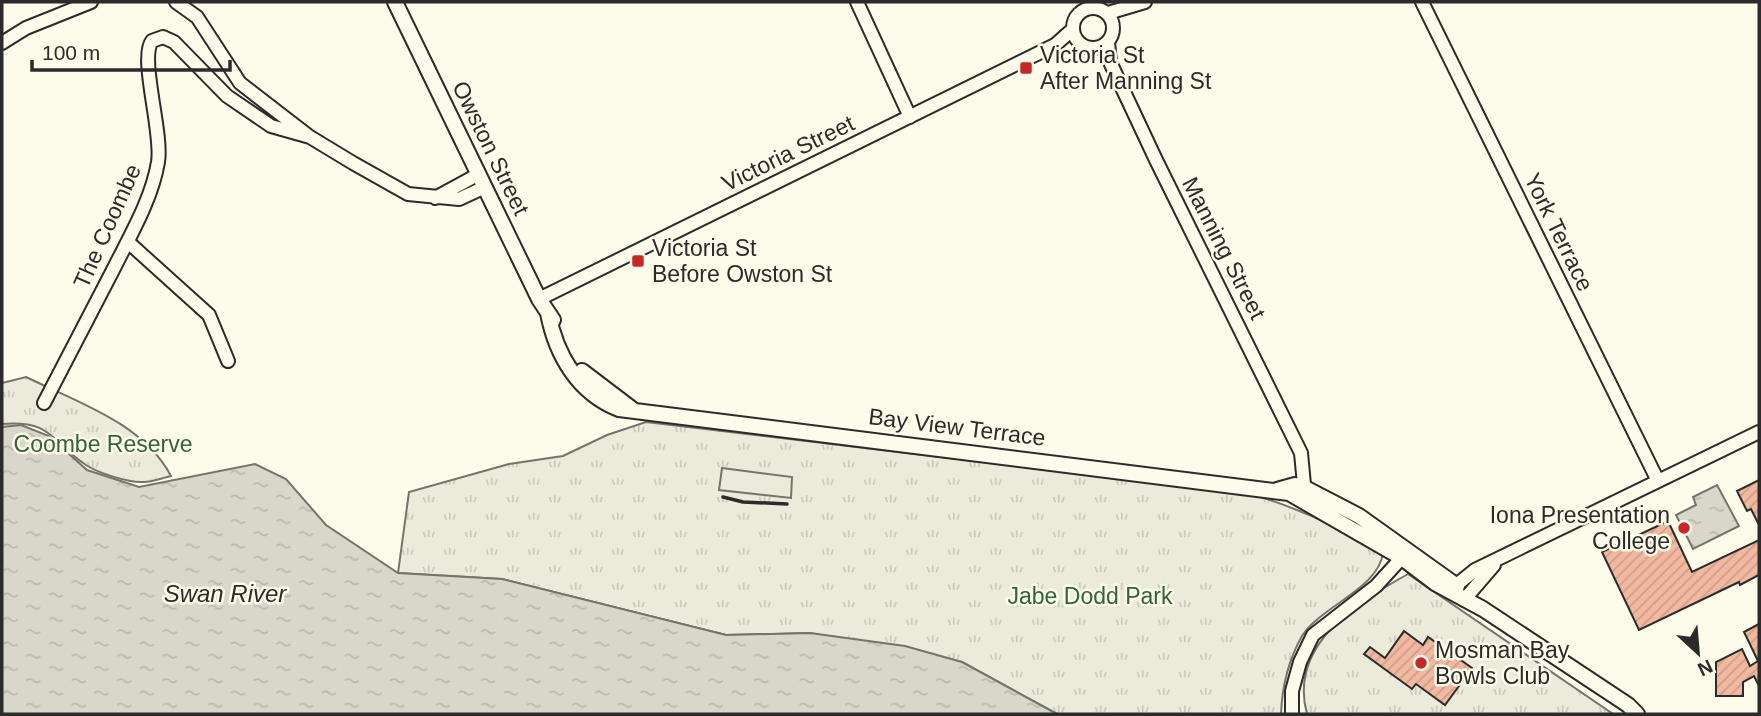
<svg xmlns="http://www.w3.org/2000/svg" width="1761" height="716" font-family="Helvetica,sans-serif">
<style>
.park{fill:url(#park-tufts);stroke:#74746e;stroke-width:2}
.parking{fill:#eceadb;stroke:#74746e;stroke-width:2}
.water{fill:url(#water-ripples);stroke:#74746e;stroke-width:2}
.building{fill:url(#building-hatch);stroke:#2b2b2b;stroke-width:2}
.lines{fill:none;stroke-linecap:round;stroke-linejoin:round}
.minor-casing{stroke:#2b2b2b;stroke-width:16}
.tertiary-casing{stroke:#2b2b2b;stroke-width:18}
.minor{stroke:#fdfbea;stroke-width:12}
.tertiary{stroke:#fdfbea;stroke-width:14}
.wall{stroke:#2b2b2b;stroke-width:3.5}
.poi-dot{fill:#c62828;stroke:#fdfbea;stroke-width:2.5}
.labels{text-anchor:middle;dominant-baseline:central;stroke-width:5;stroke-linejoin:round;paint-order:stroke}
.poi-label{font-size:23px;fill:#2b2b2b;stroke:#fdfbea;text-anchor:start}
.street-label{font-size:23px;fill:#2b2b2b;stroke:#fdfbea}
.park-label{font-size:23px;fill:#34623c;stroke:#fdfbea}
.water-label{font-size:24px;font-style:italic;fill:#2b2b2b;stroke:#fdfbea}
</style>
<defs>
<pattern id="park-tufts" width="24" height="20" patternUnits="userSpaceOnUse" patternTransform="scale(1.75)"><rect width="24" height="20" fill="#ecebdb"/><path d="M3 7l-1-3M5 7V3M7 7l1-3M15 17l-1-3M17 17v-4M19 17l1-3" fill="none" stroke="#cbcabc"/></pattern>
<pattern id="water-ripples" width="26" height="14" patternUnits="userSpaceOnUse" patternTransform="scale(1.75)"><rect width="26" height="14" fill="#d8d7c9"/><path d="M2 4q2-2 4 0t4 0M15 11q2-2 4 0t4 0" fill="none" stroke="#bab9ad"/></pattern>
<pattern id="building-hatch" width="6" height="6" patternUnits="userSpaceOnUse" patternTransform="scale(1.75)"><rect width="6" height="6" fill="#f2b8a0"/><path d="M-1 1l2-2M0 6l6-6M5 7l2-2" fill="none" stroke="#d09e8a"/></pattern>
</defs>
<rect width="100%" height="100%" fill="#fdfbea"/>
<path class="park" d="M26,377C77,402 143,423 171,476C162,478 152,482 144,482C129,483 98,473 86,465C50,441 53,420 2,424V383Z
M646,422L1251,494C1298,508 1340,527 1383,552C1380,588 1321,606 1302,636C1289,659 1282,688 1281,714H1057L962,662L810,633L726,635L502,579L398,573L409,492L509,464L563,456L607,435Z
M1408,574L1613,714H1307C1288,645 1356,603 1408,574Z"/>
<path class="parking" d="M722,468L792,477L791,498L719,490Z"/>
<path class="water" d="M21,425L49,436L87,470L139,487L255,464L286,479L326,525L398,573L502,579L726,635L810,633L905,646L962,662L1057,714H2V427Z
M1717,485L1739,526L1693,549L1676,515L1696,505L1693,497Z"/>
<path class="building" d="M1759,480V525L1751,509L1747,511L1737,491Z
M1668,521L1692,572L1759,540V575L1740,585L1739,582L1639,630L1602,552Z
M1759,624V686L1754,676L1743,682V696H1716V662L1742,649L1750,666L1758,661L1744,632Z
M1404,631L1423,645L1428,637L1472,668L1445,705L1416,684L1412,689L1364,654L1370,647L1385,658Z"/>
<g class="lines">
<defs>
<path id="minor" d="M176,2L197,17L240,83L310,137L353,163L408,194L459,199L485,187
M857,2L910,117
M1422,2L1658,481
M1073 28a20 20 0 1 1 40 0a20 20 0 1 1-40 0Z
M1108,13L1145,2
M1108,42L1110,62L1156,160L1301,453L1305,495
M2,43L26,28L91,2
M435,198L479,174
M128,242L209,315L228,361
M539,299L1055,45L1073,29
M44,403C67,359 90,314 113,270C130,236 152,199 158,162C163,133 139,58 152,41L163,37L174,42L227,96L271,126L310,137
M1449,591L1475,570L1759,432
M1464,600L1494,565
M1292,714V691L1300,662L1313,635L1376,586L1407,552"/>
<path id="tertiary" d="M395,2L539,299L553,320
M548,313C556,355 578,393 619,409L1289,493L1402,558L1435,583L1483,609L1628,705L1637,714
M582,371L632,409
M1277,490L1295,485L1305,488L1359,516L1457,586"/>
</defs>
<use href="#minor" class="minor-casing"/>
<use href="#tertiary" class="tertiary-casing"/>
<use href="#minor" class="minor"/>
<use href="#tertiary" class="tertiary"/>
<path class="wall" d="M723,497L743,502L787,504"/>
</g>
<g class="poi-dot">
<rect x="1019" y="61" width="14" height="14" rx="3.5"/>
<rect x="631" y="254" width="14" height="14" rx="3.5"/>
<circle cx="1684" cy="528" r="7"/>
<circle cx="1421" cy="663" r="7"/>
</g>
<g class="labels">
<g class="poi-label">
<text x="1040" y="55">Victoria St<tspan x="1040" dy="26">After Manning St</tspan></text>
<text x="652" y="248">Victoria St<tspan x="652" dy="26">Before Owston St</tspan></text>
<text x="1670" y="515" text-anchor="end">Iona Presentation<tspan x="1670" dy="26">College</tspan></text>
<text x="1435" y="650">Mosman Bay<tspan x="1435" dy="26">Bowls Club</tspan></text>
</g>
<g class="street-label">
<text transform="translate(491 148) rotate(64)">Owston Street</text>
<text transform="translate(788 153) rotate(-26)">Victoria Street</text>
<text transform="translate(107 226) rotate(-66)">The Coombe</text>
<text transform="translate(1559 232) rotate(64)">York Terrace</text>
<text transform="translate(1224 248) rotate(63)">Manning Street</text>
<text transform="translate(957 427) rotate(7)">Bay View Terrace</text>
</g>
<g class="park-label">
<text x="103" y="444">Coombe Reserve</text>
<text x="1090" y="596">Jabe Dodd Park</text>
</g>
<g class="water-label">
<text x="225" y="593">Swan River</text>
</g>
</g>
<rect width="1761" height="716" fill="none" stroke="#2b2b2b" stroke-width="7"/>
<g transform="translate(1698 653) rotate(154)" stroke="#fdfbea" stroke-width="5" paint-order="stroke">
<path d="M0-5L12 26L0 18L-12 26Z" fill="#2b2b2b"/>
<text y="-10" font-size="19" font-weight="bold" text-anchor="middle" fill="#2b2b2b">N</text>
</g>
<path d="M32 60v10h198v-10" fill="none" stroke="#2b2b2b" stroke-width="3.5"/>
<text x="42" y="60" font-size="21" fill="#2b2b2b" stroke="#fdfbea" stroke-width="5" paint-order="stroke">100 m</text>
</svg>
